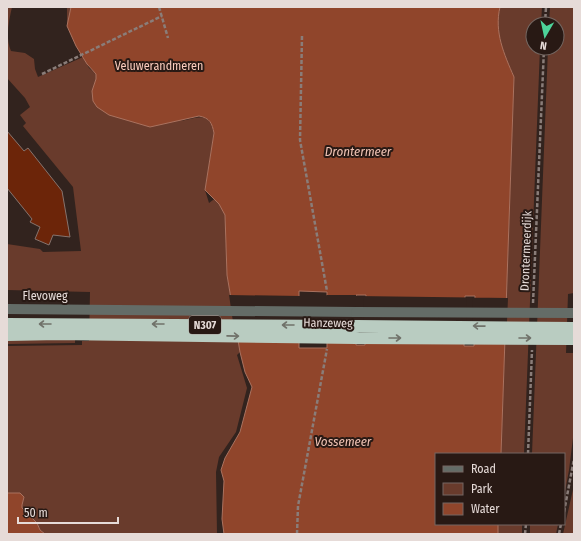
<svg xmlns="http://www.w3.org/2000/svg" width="581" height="541" font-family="'Fira Sans Condensed',sans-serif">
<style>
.green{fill:#693b2c}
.water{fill:#90452b;stroke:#aa725f;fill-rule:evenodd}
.pier{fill:#32231e}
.building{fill:#6c2509;stroke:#86736d}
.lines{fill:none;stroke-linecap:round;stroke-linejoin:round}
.path{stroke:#8a7d79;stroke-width:2.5;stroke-dasharray:4 2;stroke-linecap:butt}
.minor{stroke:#646c67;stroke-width:10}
.highway{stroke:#b9ccc1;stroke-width:12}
.minor-bridge{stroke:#646c67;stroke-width:10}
.highway-bridge{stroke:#b9ccc1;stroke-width:12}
.oneway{stroke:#70726a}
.labels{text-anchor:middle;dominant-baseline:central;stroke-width:4;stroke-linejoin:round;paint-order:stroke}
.shield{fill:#281914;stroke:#ada19d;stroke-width:1}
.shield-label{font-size:11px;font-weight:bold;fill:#e6dbd8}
.park-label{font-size:12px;fill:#fbcdbe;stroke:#281914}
.street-label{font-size:12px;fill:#e6dbd8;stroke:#281914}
.water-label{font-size:13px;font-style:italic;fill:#f0c3b4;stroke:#281914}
</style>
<rect width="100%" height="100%" fill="#32231e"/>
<path class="green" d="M7,7H12C9,20 5,38 11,51L25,53L34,59L35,69L38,77L83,57L89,68L96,74V79L99,70L67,26V7H542L541,24H533V48H540L524,454H501L514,77L196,116L180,121C196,118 211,110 214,133L205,190L209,203L217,197L227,194L225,217L227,275L240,352L237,355L247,388L236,432L219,457L216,472L217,534H45L40,530L37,523L22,508V505L24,497L20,493H7V346L82,345V341H89L90,292L7,290V244L40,249L43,252L81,251L73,187L23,126L26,123L20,115L30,107L25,98L7,78Z
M550,7H574V293L568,294L566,353H574V430L569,470L564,497V454H532L548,48H557V24H549Z
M7,340H75V343L7,344Z
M574,485V534H563Z
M498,524H522V534H498Z
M530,524H558L556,534H530Z"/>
<path class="water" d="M71,7H500C494,32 504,54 514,77L501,454H436V524H498V534H224L222,519L224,481L221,470L225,458L240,432L252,387L245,372L240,352L227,275L225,215L219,204L205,190L214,133C212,123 210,118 199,116L150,127L109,115L97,107L93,101L92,91L96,79V74L87,64L76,46L67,26ZM299,291L327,292V348H299ZM356,295H366L365,345H356ZM465,296H475L474,346H464Z
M7,493H20L24,497L22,505V508L37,523L40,530L45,534H7Z"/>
<path class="pier" d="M229,295L301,296V342H236Z
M327,295H356V296L508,298L506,344H472L473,298L467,297L466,344L363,343L364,297H358V343H325V296Z"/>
<path class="building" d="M7,131L24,151L28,148L62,191L70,237L53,235L49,245L35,239L40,227L30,222L32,219L7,188Z"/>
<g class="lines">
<path class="path" d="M159,7L168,38
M545,24L546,7
M302,36L300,140L327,291
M42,74L162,16
M533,303L544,48
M528,454L532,350
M564,512L574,459
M297,534L298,506L327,349
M525,534L526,524
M559,534L561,524"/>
<path class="minor" d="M7,309L356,312"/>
<path class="highway" d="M7,324L356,326
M7,335L59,334L356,338"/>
<path class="minor-bridge" d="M356,312L574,313"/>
<path class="highway-bridge" d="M356,326L574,328
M356,338L574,339"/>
</g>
<defs><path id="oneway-shaft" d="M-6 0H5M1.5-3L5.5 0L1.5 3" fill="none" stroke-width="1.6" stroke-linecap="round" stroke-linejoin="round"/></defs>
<g class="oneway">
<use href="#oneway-shaft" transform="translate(45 324) rotate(-180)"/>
<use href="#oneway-shaft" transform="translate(158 324) rotate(-180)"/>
<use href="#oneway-shaft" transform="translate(288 325) rotate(-180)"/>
<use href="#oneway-shaft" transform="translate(479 326) rotate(-179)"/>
<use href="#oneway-shaft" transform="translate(233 336) rotate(1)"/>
<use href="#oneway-shaft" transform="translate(395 338)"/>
<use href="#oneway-shaft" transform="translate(525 338)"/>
</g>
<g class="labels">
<rect class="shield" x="189" y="316" width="32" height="18" rx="3"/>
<g class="shield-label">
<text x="205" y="325">N307</text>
</g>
<g class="park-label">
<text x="159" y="66">Veluwerandmeren</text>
</g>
<g class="street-label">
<text transform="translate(526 251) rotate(-88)">Drontermeerdijk</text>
<text x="45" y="296">Flevoweg</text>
<text transform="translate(328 323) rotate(1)">Hanzeweg</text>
</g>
<g class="water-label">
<text x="358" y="151">Drontermeer</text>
<text x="343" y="441">Vossemeer</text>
</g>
</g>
<rect width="581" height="541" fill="none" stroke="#e6dbd8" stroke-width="16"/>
<rect x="435" y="453" width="130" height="72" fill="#281914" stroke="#746762"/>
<rect x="443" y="466" width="20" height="6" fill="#646c67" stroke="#746762"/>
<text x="471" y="473" font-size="12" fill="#e6dbd8">Road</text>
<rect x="443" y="483" width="20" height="12" fill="#693b2c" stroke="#746762"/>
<text x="471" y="493" font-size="12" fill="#e6dbd8">Park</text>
<rect x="443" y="503" width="20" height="12" fill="#90452b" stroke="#746762"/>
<text x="471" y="513" font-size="12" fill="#e6dbd8">Water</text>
<g transform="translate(545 36) rotate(189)"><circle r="19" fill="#281914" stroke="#746762"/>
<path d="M0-3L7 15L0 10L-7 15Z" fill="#4dd39a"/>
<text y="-6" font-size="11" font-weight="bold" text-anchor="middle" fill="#e6dbd8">N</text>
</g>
<path d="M18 517v6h100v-6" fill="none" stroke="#e6dbd8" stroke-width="2"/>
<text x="24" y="517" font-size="12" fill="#e6dbd8" stroke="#281914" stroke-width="3" paint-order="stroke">50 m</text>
</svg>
